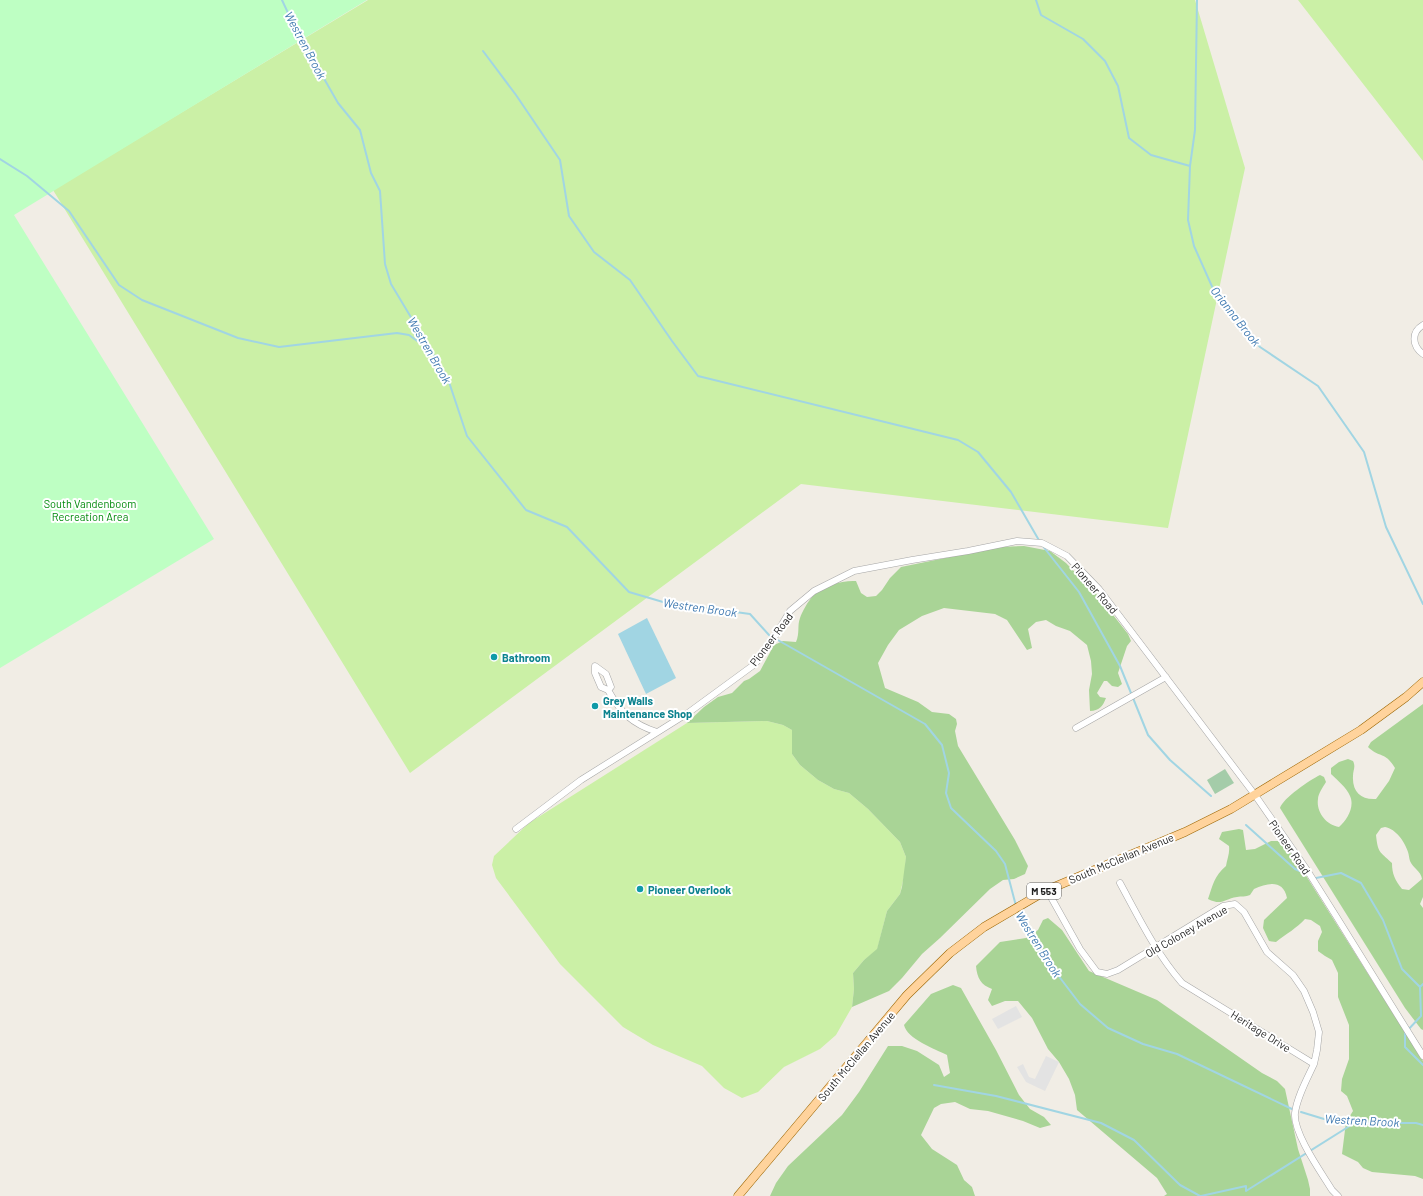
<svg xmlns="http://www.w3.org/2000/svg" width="1423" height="1196" font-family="Barlow,sans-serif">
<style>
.grass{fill:#cbf0a6}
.forest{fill:#a9d496;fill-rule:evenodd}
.cemetery{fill:#a4cca9}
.park{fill:#beffc3}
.parking{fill:#e3e3e3}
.water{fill:#a1d5e3}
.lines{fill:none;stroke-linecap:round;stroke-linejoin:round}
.stream{stroke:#a1d5e3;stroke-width:2}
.minor-casing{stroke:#a6a6a6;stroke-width:7}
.major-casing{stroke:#9b6500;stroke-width:9}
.minor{stroke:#fff;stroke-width:6}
.major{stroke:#ffd39c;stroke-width:8}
.culture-dot{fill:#0f9aa8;stroke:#fff;stroke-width:1.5}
.labels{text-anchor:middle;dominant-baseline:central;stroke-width:4;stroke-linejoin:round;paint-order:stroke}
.shield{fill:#fff;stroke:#626262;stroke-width:1}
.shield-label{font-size:10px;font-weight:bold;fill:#1f1f1f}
.park-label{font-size:11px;fill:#018a0b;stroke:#fff}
.street-label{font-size:11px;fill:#1f1f1f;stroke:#fff}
.culture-label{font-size:11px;font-weight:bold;fill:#0d838f;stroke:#fff;text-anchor:start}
.water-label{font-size:12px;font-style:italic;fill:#407ab1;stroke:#fff}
</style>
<rect width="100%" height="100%" fill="#f1ede5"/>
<path class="grass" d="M368,0H1195L1245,168L1168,528L801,484L410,773L53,190Z
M1298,0H1423V161Z
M767,721L783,725L792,730V754L800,765L818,780L834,789L849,793L868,809L900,842L906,857L905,872L900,894L887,911L877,950L864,960L853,973L854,989L852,1007L836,1035L820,1049L784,1067L758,1092L742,1098L724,1088L702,1066L653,1045L623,1027L560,964L496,878L492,865L494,856L529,823L687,723Z"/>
<path class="forest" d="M1024,546L1050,551L1066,563L1099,597L1128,634L1131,641L1127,646L1118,673L1122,684L1118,687L1112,686L1107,681H1104L1097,693L1100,697L1106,698C1103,706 1099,711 1090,711L1089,690L1092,674L1091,661L1087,645L1070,631L1056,626L1046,620L1036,622L1028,629L1032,648L1027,650L1007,620L995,614L944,608L922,616L899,630L888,645L878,663L885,688L918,702L932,712L949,714L956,719L957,724L955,731L958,746L1015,840L1028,866L1025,874L1014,879L1003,880L990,889L940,938L922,954L902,978L889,991L852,1007L854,989L853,973L864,960L877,949L887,911L900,894L902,887L906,857L900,842L868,809L849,793L834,789L818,780L800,765L792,754V730L783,725L767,721L687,723L704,707L718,697L732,693L744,681L749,679L760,671L774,645L783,641L796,642C800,633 797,626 800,618C802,612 808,601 813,596C822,586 843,580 856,581L861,593L867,597L876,596L882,590L890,578L901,567L999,547Z
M1423,704V897L1420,904L1423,908V1030L1421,1029L1405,1008L1280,808C1283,798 1310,780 1320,775L1324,777L1326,782C1323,787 1318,794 1318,799C1316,812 1326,825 1339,827C1347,820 1355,807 1350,796C1347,788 1337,780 1331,774V768L1339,762L1348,759L1353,761C1356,767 1353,770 1353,776C1352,792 1361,800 1376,799L1389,781L1395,768C1385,751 1379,758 1368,747L1371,742ZM1385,827C1396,829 1405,842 1408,852C1409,855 1409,858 1410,861C1413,868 1421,871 1422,879L1409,890L1402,889C1395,880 1392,874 1392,863C1379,851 1378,853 1376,835L1381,828Z
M1239,829L1243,830L1246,850L1255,849L1271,841H1281L1298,863L1423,1061V1179L1415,1176L1372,1172L1363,1168L1358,1162L1342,1154L1346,1122L1353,1111L1347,1096L1341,1091L1342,1079L1349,1059V1025L1338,997V973L1332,960L1325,956L1318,951V941L1322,932L1320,926L1311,920L1305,919C1297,928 1286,934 1276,942L1269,941L1263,928L1264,920L1287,898C1283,879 1268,883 1254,889L1250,895C1246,897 1241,896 1237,897C1224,899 1222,906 1208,899C1213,885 1214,876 1226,866C1227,859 1230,853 1229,846L1219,839L1222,832Z
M1048,918L1062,930L1089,971L1157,1000L1262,1073L1277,1081L1285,1089L1298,1149L1308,1180L1310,1189V1196H1164L1167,1194L1157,1178L1077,1110L1075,1095L1069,1079L1059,1062L1048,1049L1032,1018L1018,1001H1005L992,1006L988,1000L992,989C981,985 977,978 976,966L1000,942L1026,938L1038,930L1043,920Z
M953,985L961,988L996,1050L1019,1095L1030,1109L1044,1117L1051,1125L1040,1128L1023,1121L988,1111L970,1109L955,1102L941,1104L934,1108L921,1135L932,1149L957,1165L964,1180L972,1187L975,1196H770L776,1183L788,1166L842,1115L859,1092L888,1046H902L917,1051L939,1065L944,1077L950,1073L947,1055C935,1049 907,1039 904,1025L931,994Z"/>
<path class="cemetery" d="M1225,769L1234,783L1215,794L1207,780Z"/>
<path class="park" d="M0,0H367L14,215L214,539L0,668Z"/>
<path class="parking" d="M1016,1006L1022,1017L998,1029L992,1019Z
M1046,1056L1059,1062L1045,1091L1026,1082L1017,1067L1023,1064L1029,1077L1035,1079Z"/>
<path class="water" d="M647,618L676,678L646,694L618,634Z"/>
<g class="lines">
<path class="stream" d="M282,0L295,28L338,103L360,130L371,173L380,191L385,264L391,284L448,379L467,436L526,510L567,527L629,592L663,602L750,614L769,635L925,724L942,745L949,773L946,793L951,808L996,851L1005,864L1016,906
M1036,0L1041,15L1083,39L1105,61L1118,86L1129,138L1151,155L1190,166
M1197,0L1195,130L1190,166L1188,220L1194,246L1214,291L1260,347L1318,386L1364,452L1386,527L1423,604
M483,51L516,95L560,160L569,216L594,252L630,280L672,341L698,376L958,440L978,452L1011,492L1040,542
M0,159L27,176L69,211L119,285L142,300L238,338L279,347L397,333L409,335L431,351
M1042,545L1079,592L1120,666L1148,735L1170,760L1211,796
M1246,825L1295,869L1302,872
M1316,878L1341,873L1361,883L1383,920L1402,969L1420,987
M1018,910L1051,966L1080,1004L1108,1028L1143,1044L1177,1054L1294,1110
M1423,984L1420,987L1421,1016L1405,1033V1047L1423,1065
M934,1085L996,1096L1101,1123L1134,1140L1180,1185L1200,1196
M1301,1112L1324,1119L1368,1123H1416L1423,1125
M1201,1196L1246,1186V1191L1356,1122"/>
<defs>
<path id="minor" d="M1423,325C1411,332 1412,346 1423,354
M608,690L601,687L595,673V666L606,674L611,687L608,690C621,713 632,724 657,732
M1076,728L1166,677
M516,829L581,780L688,713L755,664L772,641L790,611L814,591L854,571L912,560L968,551L1017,541L1042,543L1067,556L1099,589L1255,795L1307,870L1336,916L1423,1056
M1120,883C1139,918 1156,953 1182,983L1314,1064C1307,1079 1297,1097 1295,1113C1293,1133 1321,1172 1332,1190L1338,1196
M1047,890L1080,949L1097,972L1107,974L1118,970L1223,906L1235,904L1244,912L1267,952L1293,975L1304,991L1313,1012L1319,1032L1317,1050L1314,1064"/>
<path id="major" d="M738,1196L907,995L950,953L984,927L1047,890L1185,832L1231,809L1361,730L1406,697L1423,682"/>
</defs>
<use href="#minor" class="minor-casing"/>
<use href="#major" class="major-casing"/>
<use href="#minor" class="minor"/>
<use href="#major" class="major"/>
</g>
<g class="culture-dot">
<circle cx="494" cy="657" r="4"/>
<circle cx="595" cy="706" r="4"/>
<circle cx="640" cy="889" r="4"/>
</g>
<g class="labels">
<rect class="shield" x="1027" y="883" width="34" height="16" rx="3"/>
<g class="shield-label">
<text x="1044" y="891">M 553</text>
</g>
<g class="park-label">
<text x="90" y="503">South Vandenboom<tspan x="90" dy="13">Recreation Area</tspan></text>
</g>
<g class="street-label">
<text transform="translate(1095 588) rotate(49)">Pioneer Road</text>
<text transform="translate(771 639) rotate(-53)">Pioneer Road</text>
<text transform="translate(1290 847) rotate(55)">Pioneer Road</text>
<text transform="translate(1121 858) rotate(-23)">South McClellan Avenue</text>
<text transform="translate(1186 931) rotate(-30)">Old Coloney Avenue</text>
<text transform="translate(1261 1031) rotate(32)">Heritage Drive</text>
<text transform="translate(856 1056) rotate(-50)">South McClellan Avenue</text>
</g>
<g class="culture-label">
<text x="502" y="657">Bathroom</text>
<text x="603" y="700">Grey Walls<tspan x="603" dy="13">Maintenance Shop</tspan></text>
<text x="648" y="889">Pioneer Overlook</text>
</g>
<g class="water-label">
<text transform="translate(306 45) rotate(62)">Westren Brook</text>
<text transform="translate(1236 316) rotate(52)">Orianna Brook</text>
<text transform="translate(430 350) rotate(60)">Westren Brook</text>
<text transform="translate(700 607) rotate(8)">Westren Brook</text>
<text transform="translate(1039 944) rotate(58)">Westren Brook</text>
<text transform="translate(1362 1120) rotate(3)">Westren Brook</text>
</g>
</g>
</svg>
